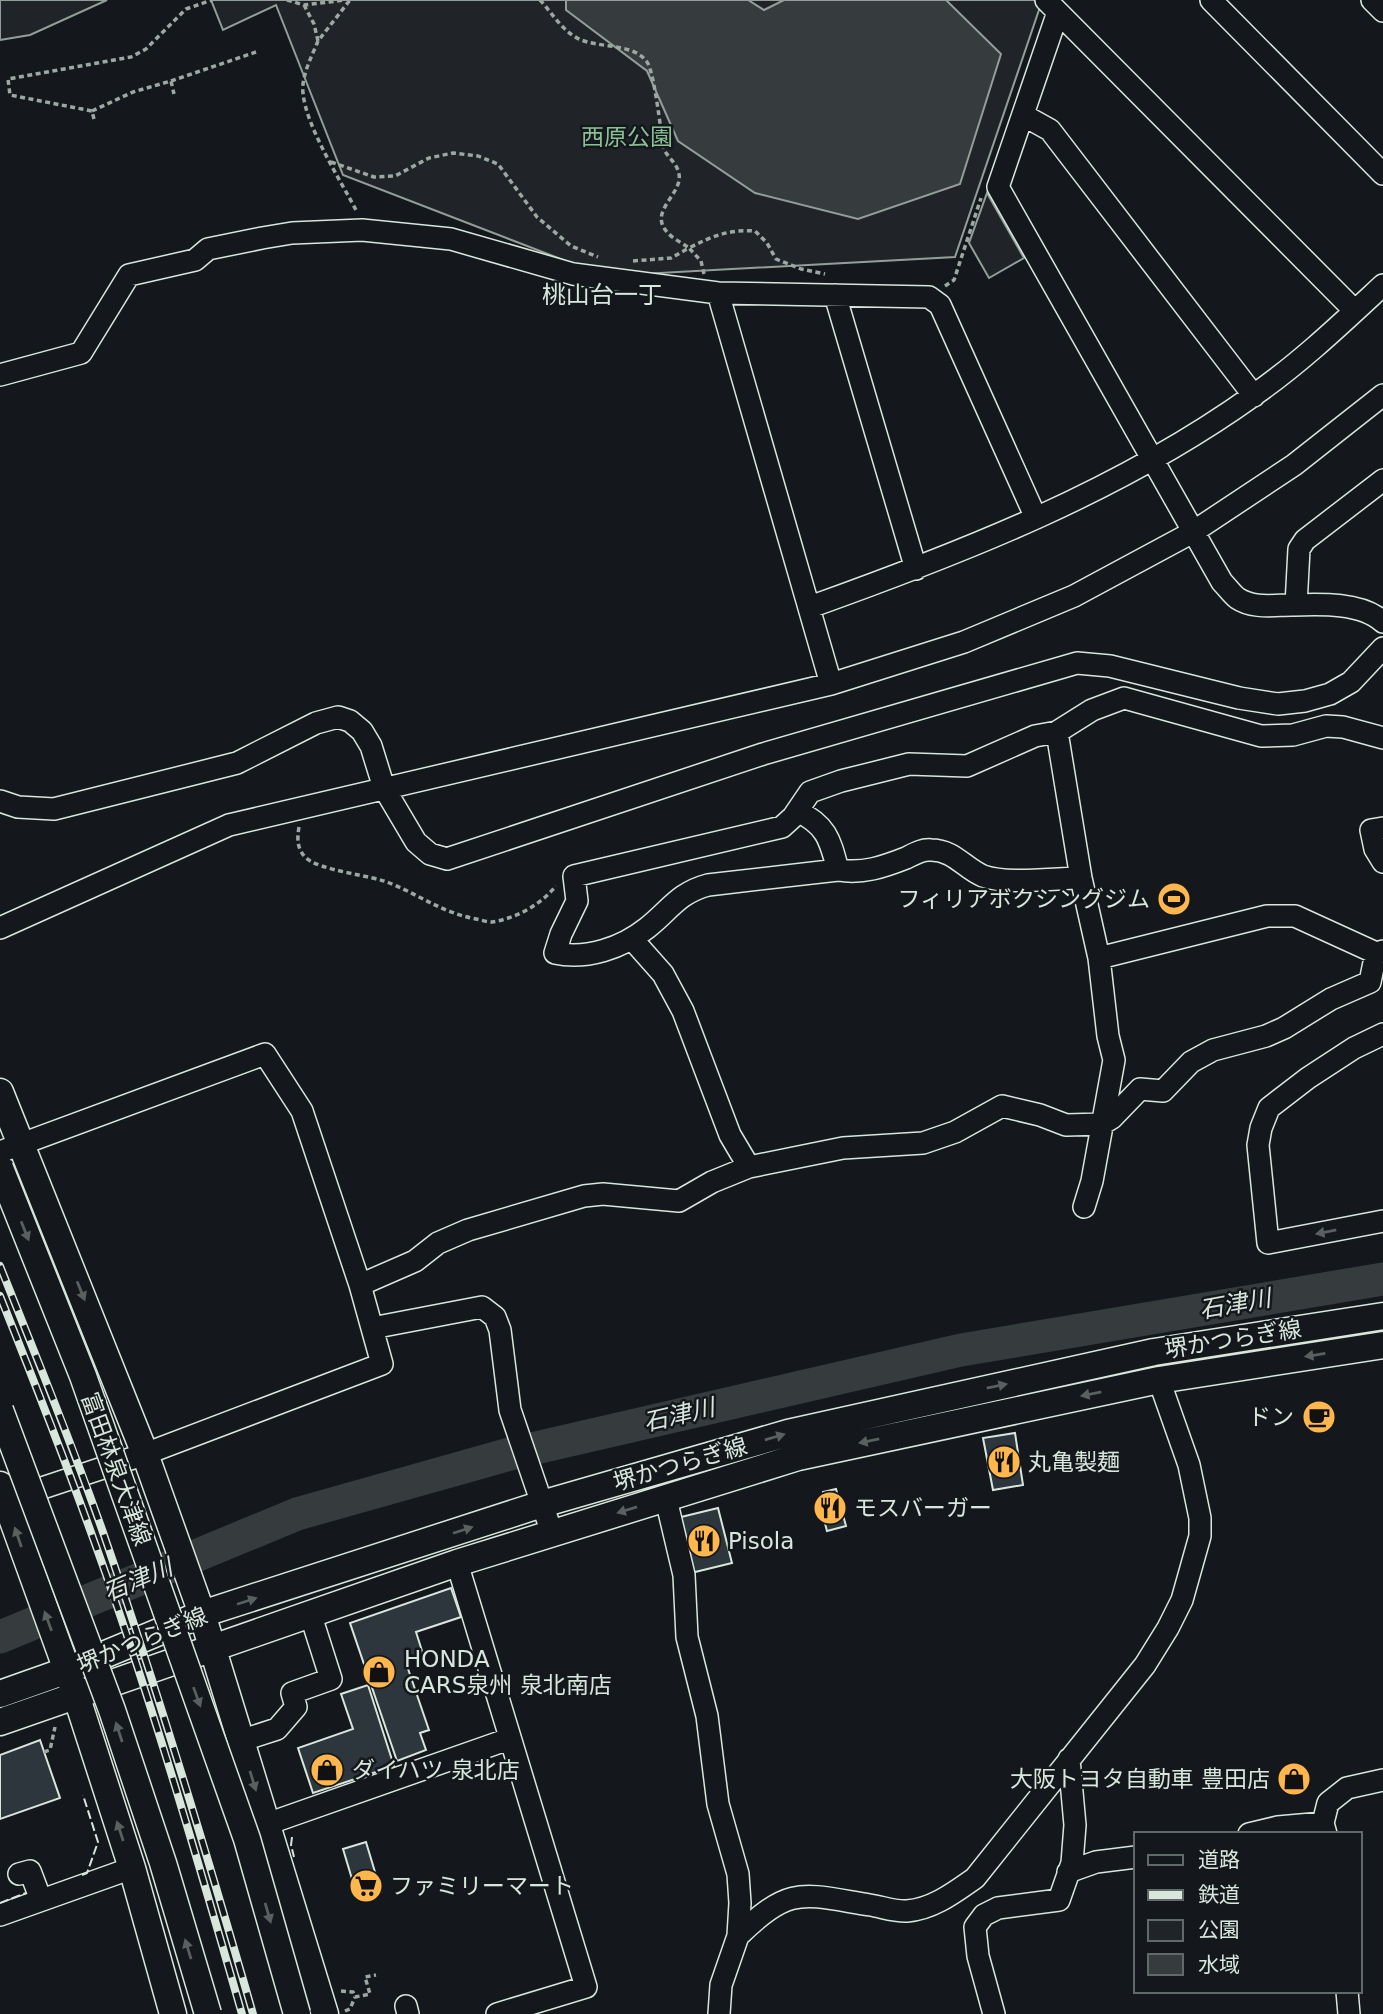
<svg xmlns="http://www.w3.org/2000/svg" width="1383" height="2014" font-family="'DejaVu Sans','Noto Sans JP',sans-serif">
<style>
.green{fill:#202428;stroke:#939e99;stroke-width:2}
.water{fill:#363b3e;stroke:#939e99;stroke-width:2}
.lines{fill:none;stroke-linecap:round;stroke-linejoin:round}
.river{stroke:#363b3e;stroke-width:33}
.building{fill:#2c363c;stroke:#d8e6dc;stroke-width:2}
.minor-casing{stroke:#d8e6dc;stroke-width:24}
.major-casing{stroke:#d8e6dc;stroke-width:29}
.path{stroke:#9da8a2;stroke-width:3.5;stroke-dasharray:5 3.5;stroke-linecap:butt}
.minor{stroke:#14181c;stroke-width:21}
.major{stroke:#14181c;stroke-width:26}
.rail-casing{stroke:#d8e6dc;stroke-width:8}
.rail{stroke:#14181c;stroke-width:5;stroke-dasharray:16;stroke-linecap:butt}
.major-bridge-casing{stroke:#d8e6dc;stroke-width:29;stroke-linecap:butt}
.major-bridge{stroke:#14181c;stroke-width:26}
.fence{stroke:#d8e6dc;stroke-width:2;stroke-dasharray:9 3.5;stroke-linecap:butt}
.oneway{fill:#59605f}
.labels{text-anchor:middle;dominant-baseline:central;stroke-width:5;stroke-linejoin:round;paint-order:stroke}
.park-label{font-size:23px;fill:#8ac095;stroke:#14181c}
.poi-label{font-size:23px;fill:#d8e6dc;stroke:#14181c;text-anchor:start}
.street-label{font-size:23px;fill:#d8e6dc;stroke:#14181c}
.neighbourhood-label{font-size:24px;fill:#d8e6dc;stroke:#14181c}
.water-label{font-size:24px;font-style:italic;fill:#d8e6dc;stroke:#14181c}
</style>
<rect width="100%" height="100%" fill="#14181c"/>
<path class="green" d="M0,0H107L30,35L0,40Z
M211,0H1037L1041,4L955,257L605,276L343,175L276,5L223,30Z
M987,193L1024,258L989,278L969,243Z"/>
<path class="water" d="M566,0H748L764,10L784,0H946L1001,54L960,184L858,219L755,193L678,141L647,71L566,10Z"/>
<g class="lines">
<path class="river" d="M0,1637L297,1514L510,1454L961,1350L1383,1279"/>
</g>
<path class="building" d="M1015,1433L1023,1485L993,1490L983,1438Z
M836,1489L846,1526L827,1531L819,1501L824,1499L823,1492Z
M718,1508L732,1563L691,1573L677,1518Z
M451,1588L461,1617L416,1632L423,1654L405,1660L429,1730L420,1733L426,1750L397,1761L350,1623Z
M368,1685L394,1766L313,1793L298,1748L353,1729L341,1694Z
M40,1740L60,1798L0,1819V1755Z
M366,1842L381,1892L358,1899L343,1849Z"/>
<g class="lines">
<defs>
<path id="minor" d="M1046,0L1355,311
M1211,0L1383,174
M1372,0L1383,11
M1058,12L998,187L1222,582C1227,587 1232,594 1237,598C1253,609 1274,605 1292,605C1319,604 1362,602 1383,622
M1023,115L1050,130L1254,396
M718,293L831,684
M835,295L916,569
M0,375L81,353L129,275L195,260L208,249L262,238L292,233L362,230L451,239L573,274L718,293L929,297L940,305L1036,518
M1296,605L1299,549L1305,540L1383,480
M810,607C964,552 1120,491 1254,395C1300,363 1342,323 1383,285
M1057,732L1081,878L1099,958L1267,916H1295L1376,953L1383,951
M0,801L18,807L54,809L237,763L316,723L338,717L350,721L362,731L371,746L384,788L416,842L430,854L447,859L763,754L1077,663L1110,666L1239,698L1278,704L1305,701L1330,694L1351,682L1383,648
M797,811C827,825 830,840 838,870
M1383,828L1371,830L1375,849L1383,862
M1081,878C1053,878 1009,885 983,876C964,868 954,850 931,850C922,849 914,854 906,858C883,867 863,874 838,870L708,885C678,893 670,910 647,928C622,948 586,960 555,953L561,934L577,901L574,876L782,827L793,817L810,792L841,781L909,764L967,766L1035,736L1057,732L1092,710L1124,698L1261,736L1293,735L1326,726L1343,727L1383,738
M0,928L229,825L831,684L964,642L1074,596L1193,532L1294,465L1383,395
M632,939L663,974L683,1011L730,1135L749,1167
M1383,1034L1354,1048L1308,1078L1269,1108L1261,1128L1258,1145L1268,1243L1383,1221
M0,1152L265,1054L302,1111L360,1285L382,1364L145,1454L18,1496
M1084,1207L1092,1181L1114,1060L1108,1036L1099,958
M360,1285L415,1261L438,1243L468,1230L584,1196L603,1194L679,1201L712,1182L749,1167L843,1148L923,1143L955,1132L1002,1106L1040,1115L1066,1125L1102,1124L1112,1118L1140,1089L1163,1091L1191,1062L1213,1050L1266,1036L1284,1028L1331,999L1370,982L1376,953
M372,1328L482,1307L495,1317L500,1330L510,1410L552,1533
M666,1499L684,1575L687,1637L707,1716L718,1804L738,1874L740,1903L738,1936L721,1985L719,2014
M457,1563L586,1987L497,2014
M240,1741L277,1729L296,1707L292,1693L331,1679L310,1613
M267,1824L509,1739
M1249,1834L1278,1827L1323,1823
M1326,1834L1323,1823L1328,1803L1347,1788L1383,1780
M1068,1872L1096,1862L1136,1857
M19,1874L30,1871L41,1900
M0,1915L132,1868
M738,1936C791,1885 801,1894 870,1905C882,1907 896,1912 907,1911C933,1909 955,1892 975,1878L1145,1665L1168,1628L1182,1600L1200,1536V1518L1189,1465L1159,1380
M1347,1991L1349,2014
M406,2006L408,2014
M994,2014L978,1956L975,1927L984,1915L998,1908L1059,1900L1072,1863L1075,1825L1069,1759"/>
<path id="major" d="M0,1092L145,1454L202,1614L325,2014
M0,1485L76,1695L132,1868L173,2014
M0,1694L65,1671L202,1614L542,1504L788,1433L1154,1352L1383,1316
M0,1722L457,1563L798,1457L1159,1380L1383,1345"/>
</defs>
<use href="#minor" class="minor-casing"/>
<use href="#major" class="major-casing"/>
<path class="path" d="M287,0L304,5L345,0
M540,0C552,13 561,29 577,38C597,49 633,42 647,62C654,71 661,131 663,146C665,156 677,162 679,174C683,194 648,211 667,232C672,238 682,243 689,248C712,236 730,229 755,231L767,243L776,259L801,269L825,274
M304,5L314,24L318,41L350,0
M318,41C312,56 301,76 303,93C306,127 341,181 357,212
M171,81L256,52
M92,111L133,92L171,81L174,94
M94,119L92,111L10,95L8,79L131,57L146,49L186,9L212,0
M331,162L374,177L395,176L429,158L453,153L478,156L498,164L537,217L571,246L598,257
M633,261L671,258L689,248L701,261L704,274
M945,286L954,280L981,198
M299,827C297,839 297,848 305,857C318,871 373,875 392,884C423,897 441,912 476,919C481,920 487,922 492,922C517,918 540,905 556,886
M44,1752L50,1750L55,1727
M341,1991L353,1992L355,1997L370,1994L365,1977L376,1975
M345,2011L350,2009L355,1997"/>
<use href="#minor" class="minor"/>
<use href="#major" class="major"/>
<defs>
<path id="rail" d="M0,1266C36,1356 73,1446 105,1538C159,1695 207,1854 253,2014
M0,1296C32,1376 64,1457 93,1538C150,1695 196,1854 242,2014"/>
</defs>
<use href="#rail" class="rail-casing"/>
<use href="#rail" class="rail"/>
<defs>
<path id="major-bridge" d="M0,1168L83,1376L247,1839L297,2014
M0,1410L112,1710L163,1863L208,2014"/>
</defs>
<use href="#major-bridge" class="major-bridge-casing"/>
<use href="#major-bridge" class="major-bridge"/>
<path class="fence" d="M292,1837L291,1845L294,1857
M82,1875L87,1873L98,1842L83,1795
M0,1903L26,1893"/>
</g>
<defs><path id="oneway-solid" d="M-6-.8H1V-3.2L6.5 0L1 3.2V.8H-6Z" transform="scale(1.75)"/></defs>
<g class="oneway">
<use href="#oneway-solid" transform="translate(25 1231) rotate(68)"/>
<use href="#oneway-solid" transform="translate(1326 1232) rotate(169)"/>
<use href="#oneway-solid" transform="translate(81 1291) rotate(68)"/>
<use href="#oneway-solid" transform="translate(1315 1355) rotate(171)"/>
<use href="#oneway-solid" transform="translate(997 1386) rotate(-12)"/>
<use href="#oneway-solid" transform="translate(1091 1394) rotate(169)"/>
<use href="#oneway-solid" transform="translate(775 1437) rotate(-16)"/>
<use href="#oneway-solid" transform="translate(869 1441) rotate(168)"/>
<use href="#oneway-solid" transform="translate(627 1510) rotate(163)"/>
<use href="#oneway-solid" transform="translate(463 1530) rotate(-18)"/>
<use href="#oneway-solid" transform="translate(18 1537) rotate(-109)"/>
<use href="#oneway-solid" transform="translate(247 1601) rotate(-18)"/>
<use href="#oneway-solid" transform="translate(48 1621) rotate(-110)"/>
<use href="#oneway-solid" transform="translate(197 1697) rotate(70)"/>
<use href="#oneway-solid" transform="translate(119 1732) rotate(-108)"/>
<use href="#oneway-solid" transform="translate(253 1781) rotate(73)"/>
<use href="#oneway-solid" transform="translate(120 1831) rotate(-108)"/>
<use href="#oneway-solid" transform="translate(268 1913) rotate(74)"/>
<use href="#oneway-solid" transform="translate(188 1949) rotate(-107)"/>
</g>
<defs>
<symbol id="stadium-disc" viewBox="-11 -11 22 22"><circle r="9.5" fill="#ffb74d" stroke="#14181c"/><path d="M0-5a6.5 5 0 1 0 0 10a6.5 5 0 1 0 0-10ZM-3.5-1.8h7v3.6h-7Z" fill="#111"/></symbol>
<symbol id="cafe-disc" viewBox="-11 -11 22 22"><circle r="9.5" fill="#ffb74d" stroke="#14181c"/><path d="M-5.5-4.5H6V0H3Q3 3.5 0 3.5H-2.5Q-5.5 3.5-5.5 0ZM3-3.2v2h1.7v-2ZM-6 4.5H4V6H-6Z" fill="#111"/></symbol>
<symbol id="restaurant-disc" viewBox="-11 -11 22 22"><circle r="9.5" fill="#ffb74d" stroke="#14181c"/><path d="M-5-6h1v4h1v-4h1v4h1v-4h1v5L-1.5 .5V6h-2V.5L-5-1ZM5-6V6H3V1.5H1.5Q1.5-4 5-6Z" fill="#111"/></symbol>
<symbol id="shop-disc" viewBox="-11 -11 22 22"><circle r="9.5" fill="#ffb74d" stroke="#14181c"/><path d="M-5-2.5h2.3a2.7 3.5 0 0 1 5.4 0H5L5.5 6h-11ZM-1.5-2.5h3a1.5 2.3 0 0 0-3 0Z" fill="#111"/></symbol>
<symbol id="supermarket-disc" viewBox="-11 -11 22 22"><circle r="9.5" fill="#ffb74d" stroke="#14181c"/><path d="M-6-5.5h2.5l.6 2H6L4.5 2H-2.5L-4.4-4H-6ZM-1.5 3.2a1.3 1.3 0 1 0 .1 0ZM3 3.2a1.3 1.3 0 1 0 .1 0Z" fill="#111"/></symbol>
</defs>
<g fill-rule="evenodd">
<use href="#stadium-disc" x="1155" y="880" width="38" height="38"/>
<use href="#cafe-disc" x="1300" y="1398" width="38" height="38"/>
<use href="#restaurant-disc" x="985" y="1443" width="38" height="38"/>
<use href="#restaurant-disc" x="811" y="1489" width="38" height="38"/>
<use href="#restaurant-disc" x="685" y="1522" width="38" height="38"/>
<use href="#shop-disc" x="360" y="1653" width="38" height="38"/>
<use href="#shop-disc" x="308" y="1751" width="38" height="38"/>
<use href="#shop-disc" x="1275" y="1760" width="38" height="38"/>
<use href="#supermarket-disc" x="347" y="1867" width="38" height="38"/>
</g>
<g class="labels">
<g class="park-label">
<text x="627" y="137">西原公園</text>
</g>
<g class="poi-label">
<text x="1150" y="899" text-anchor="end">フィリアボクシングジム</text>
<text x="1294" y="1417" text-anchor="end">ドン</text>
<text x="1028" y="1462">丸亀製麺</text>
<text x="854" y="1508">モスバーガー</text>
<text x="728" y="1541">Pisola</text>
<text x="404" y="1659">HONDA<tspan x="404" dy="26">CARS泉州 泉北南店</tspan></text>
<text x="352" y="1770">ダイハツ 泉北店</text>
<text x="1270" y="1779" text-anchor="end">大阪トヨタ自動車 豊田店</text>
<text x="390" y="1886">ファミリーマート</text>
</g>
<g class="street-label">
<text transform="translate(1233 1339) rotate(-9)">堺かつらぎ線</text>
<text transform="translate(680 1464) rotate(-16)">堺かつらぎ線</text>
<text transform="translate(116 1469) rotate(70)">富田林泉大津線</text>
<text transform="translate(142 1640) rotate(-22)">堺かつらぎ線</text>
</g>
<g class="neighbourhood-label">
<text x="602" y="295">桃山台一丁</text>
</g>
<g class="water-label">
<text transform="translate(1235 1304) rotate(-10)">石津川</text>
<text transform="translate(679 1415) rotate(-13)">石津川</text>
<text transform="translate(138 1580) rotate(-23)">石津川</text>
</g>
</g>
<rect x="1134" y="1832" width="228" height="161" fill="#14181c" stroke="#626a69" stroke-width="2"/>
<rect x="1148" y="1855" width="35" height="10" fill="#14181c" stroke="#626a69" stroke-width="2"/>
<text x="1198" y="1867" font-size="21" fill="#d8e6dc">道路</text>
<rect x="1148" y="1890" width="35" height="10" fill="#d8e6dc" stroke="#626a69" stroke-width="2"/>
<text x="1198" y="1902" font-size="21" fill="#d8e6dc">鉄道</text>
<rect x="1148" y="1920" width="35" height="21" fill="#202428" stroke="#626a69" stroke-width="2"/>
<text x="1198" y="1937" font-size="21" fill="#d8e6dc">公園</text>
<rect x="1148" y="1954" width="35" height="21" fill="#363b3e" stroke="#626a69" stroke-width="2"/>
<text x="1198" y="1972" font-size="21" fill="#d8e6dc">水域</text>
</svg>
